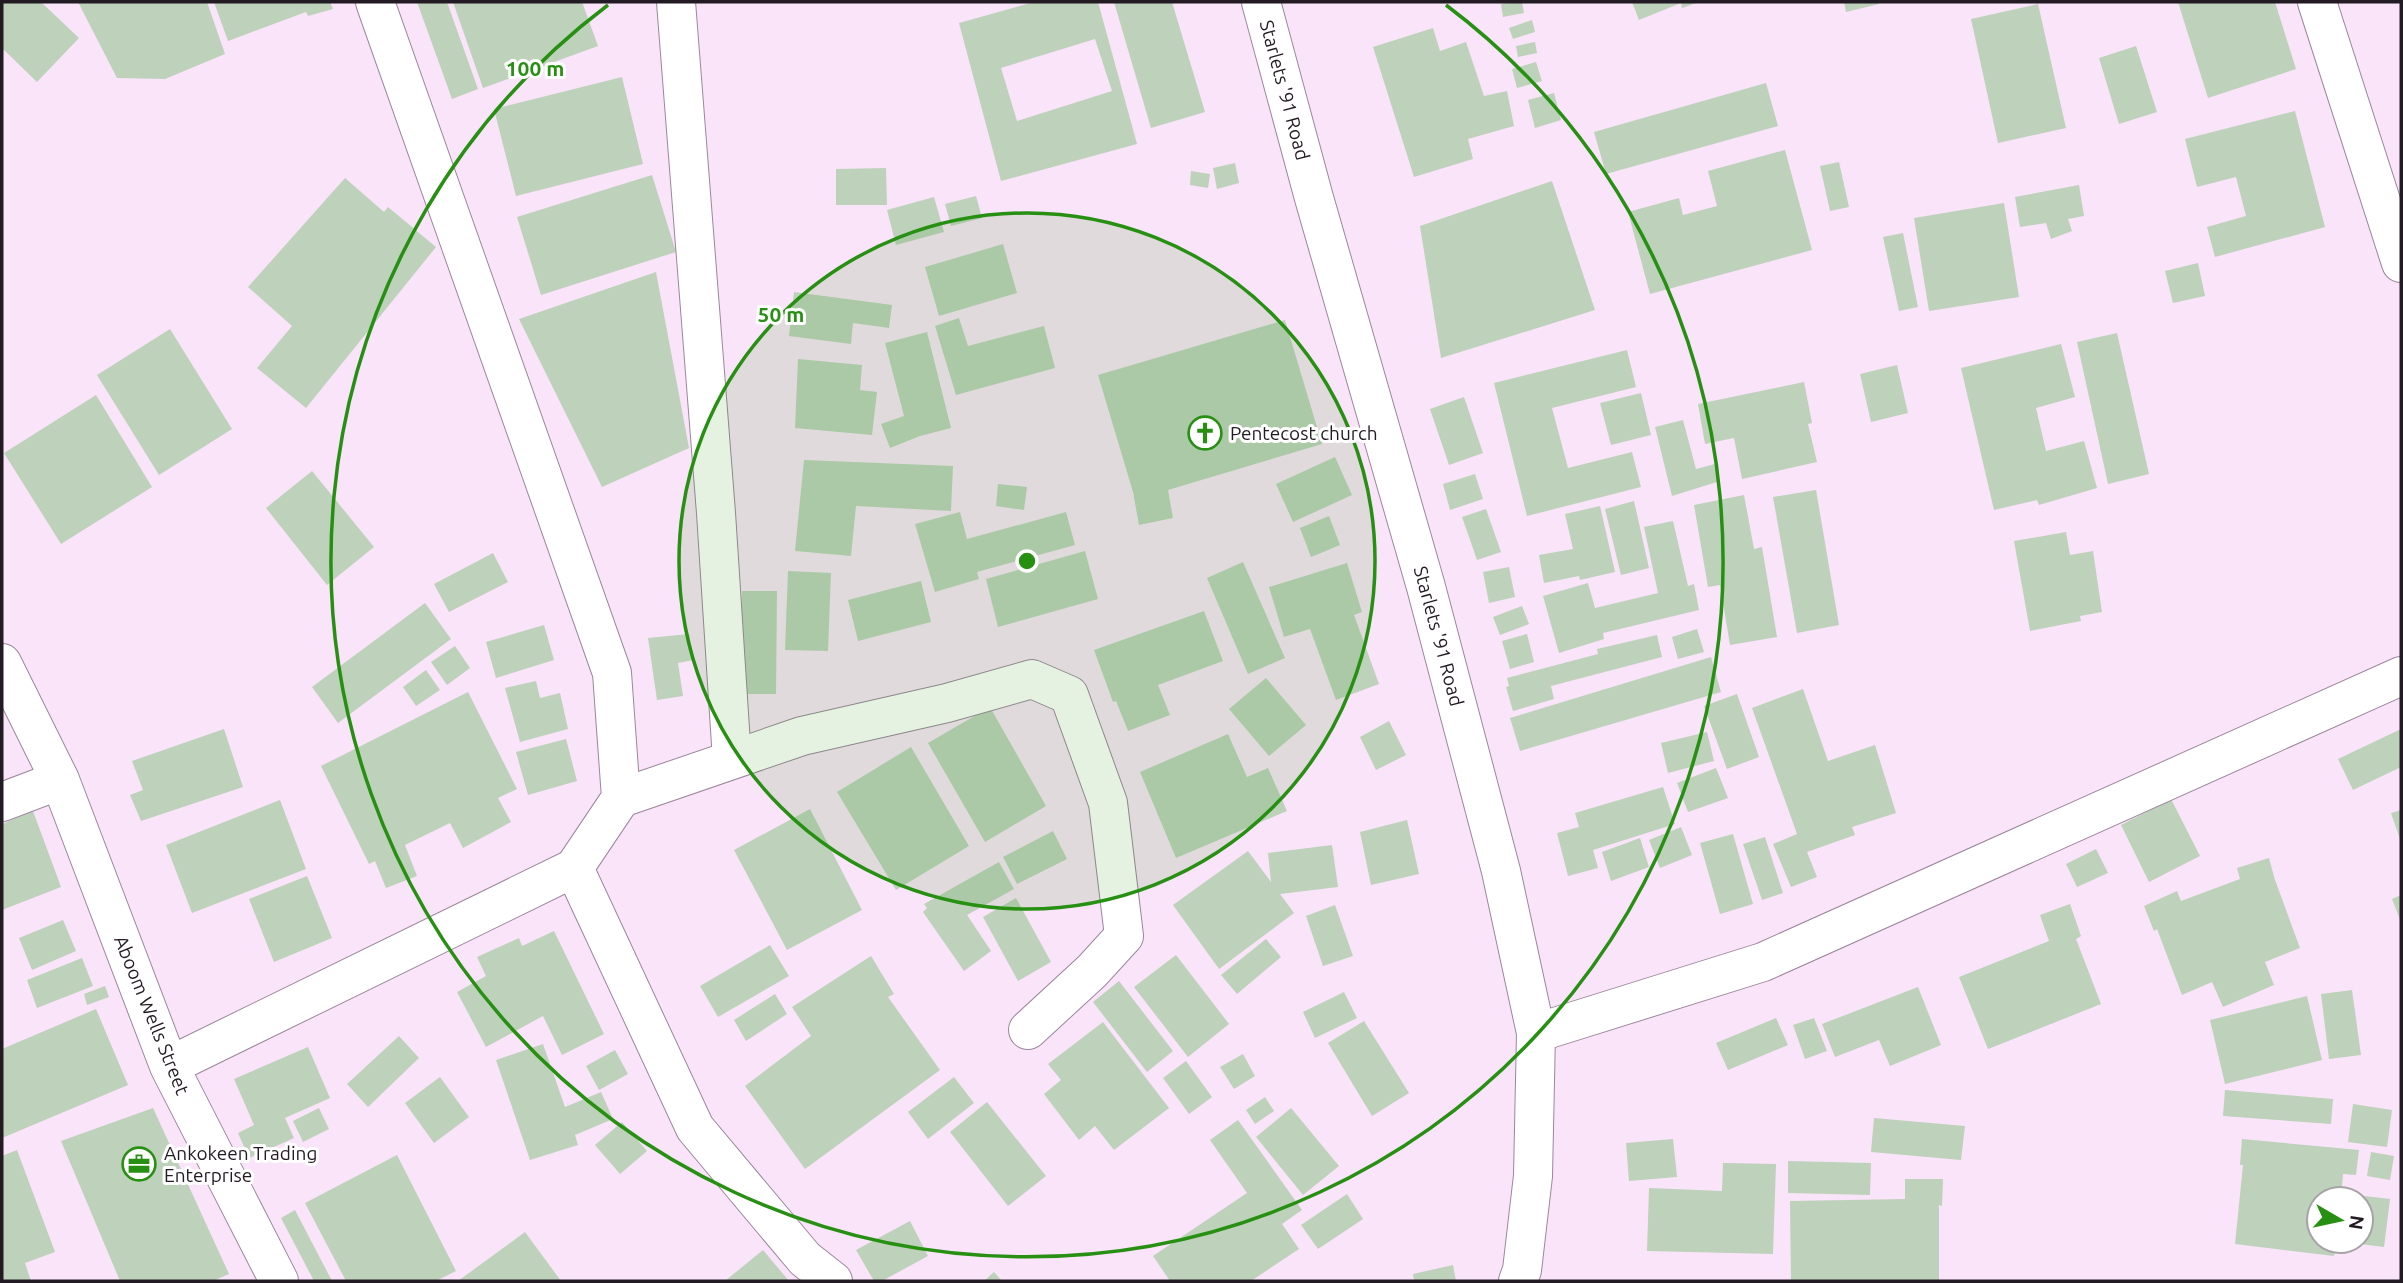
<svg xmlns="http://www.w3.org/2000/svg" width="2403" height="1283" font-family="Ubuntu,sans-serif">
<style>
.building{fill:#bed1bb;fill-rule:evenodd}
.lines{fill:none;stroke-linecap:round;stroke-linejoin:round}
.street-casing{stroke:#9b879b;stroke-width:40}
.secondary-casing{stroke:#9b879b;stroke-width:40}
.street{stroke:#fff;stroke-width:38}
.secondary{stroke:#fff;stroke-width:38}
.ring{fill:none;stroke:#279013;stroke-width:3.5}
.labels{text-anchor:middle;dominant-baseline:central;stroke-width:6;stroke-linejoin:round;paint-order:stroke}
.street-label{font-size:19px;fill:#231b23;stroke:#fff}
.poi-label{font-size:19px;fill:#231b23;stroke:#fff;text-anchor:start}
.centre{fill:#279013;stroke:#fff;stroke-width:3.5}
.ring-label{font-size:21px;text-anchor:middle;font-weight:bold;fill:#279013;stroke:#fff;stroke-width:6;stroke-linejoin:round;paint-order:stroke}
</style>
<rect width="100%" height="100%" fill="#fae4f9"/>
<path class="building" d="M2,2H41L79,38L37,82L2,48Z
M78,2H207L225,54L165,79L117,78Z
M214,2H330L333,9L308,16L306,12L228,41Z
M417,2H447L478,89L452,99Z
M453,2H582L598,46L483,88Z
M1034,2H1098L1137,144L1001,181L959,23ZM1095,39L1112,91L1017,121L1001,68Z
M1114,2H1172L1205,112L1151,128Z
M1512,2H1522L1524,13L1503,17L1501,4Z
M1632,2H1699L1682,8L1681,3L1639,20Z
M1844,2H1878L1879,4L1846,12Z
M2178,2H2275L2296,69L2208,98Z
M2038,4L2066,128L1998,143L1971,19Z
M1532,20L1535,32L1513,39L1509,28Z
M1433,28L1440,51L1466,42L1484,96L1507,91L1514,126L1468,139L1473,159L1414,177L1373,47Z
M1535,42L1537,53L1518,57L1516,46Z
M2136,46L2157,112L2119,124L2099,58Z
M1536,62L1542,81L1517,88L1512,69Z
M622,77L643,164L516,196L494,109Z
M1766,83L1778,126L1606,174L1594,132Z
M1554,93L1561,120L1535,128L1528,100Z
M2295,111L2325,227L2215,257L2207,227L2246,216L2236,177L2197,187L2185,139Z
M1785,150L1812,250L1650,294L1628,212L1679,198L1683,215L1717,206L1708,171Z
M1839,162L1849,207L1830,211L1820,166Z
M1235,163L1239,183L1217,189L1213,168Z
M886,168L887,205H836V169Z
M1191,171L1210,174L1208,188L1190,185Z
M652,175L676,252L541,295L517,217Z
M345,178L384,212L388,207L436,247L306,408L257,368L292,326L248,287Z
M1552,181L1595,310L1441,358L1420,226Z
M2079,185L2084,216L2068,219L2072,231L2051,239L2046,223L2020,227L2015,197Z
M976,196L982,218L951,226L945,204Z
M934,197L944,232L896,245L887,210Z
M2004,203L2019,297L1929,311L1914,218Z
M1903,233L1918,307L1899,311L1883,237Z
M1003,244L1017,293L939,316L925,267Z
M2198,263L2205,296L2173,303L2165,271Z
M656,272L689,448L602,487L519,319Z
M794,292L892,305L889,328L853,323L851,344L789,336Z
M959,318L968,346L1044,326L1055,368L956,395L935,326Z
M1285,320L1322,444L1168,490L1173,518L1139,525L1133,492L1098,375Z
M170,329L232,429L159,475L97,375Z
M927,332L951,428L920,436L890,448L881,424L904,416L885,343Z
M2117,333L2149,474L2108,484L2077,342Z
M2061,344L2075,397L2036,408L2046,451L2084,441L2097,488L2039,505L2037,500L1994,510L1961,368Z
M1627,350L1636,387L1552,408L1568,468L1632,452L1641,487L1527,516L1494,383Z
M798,359L862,365L860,390L877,392L872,435L795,428Z
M1897,365L1908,413L1871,422L1860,374Z
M1804,382L1812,423L1808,424L1817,462L1742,479L1734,438L1705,444L1698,404Z
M1641,393L1651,435L1611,445L1600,403Z
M96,395L152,487L61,544L4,453Z
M1464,397L1483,453L1449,465L1430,409Z
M1683,420L1696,469L1715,464L1720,481L1672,496L1655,427Z
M1335,457L1352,495L1293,522L1276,484Z
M804,460L953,466L951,511L856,506L851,556L795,551Z
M312,471L374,547L327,585L266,508Z
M1475,474L1483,499L1450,510L1443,484Z
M998,484L1027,487L1024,510L996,506Z
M1816,490L1839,625L1797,633L1773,497Z
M1744,495L1754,549L1762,547L1777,637L1730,645L1720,585L1708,587L1694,505Z
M1634,501L1649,568L1621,575L1605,509Z
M1600,506L1615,572L1580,580L1579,576L1544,583L1539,555L1573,549L1565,514Z
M1486,509L1501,552L1477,560L1462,517Z
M960,512L967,539L1066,512L1075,545L977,572L979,579L935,592L915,524Z
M1329,516L1340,545L1311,557L1300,528Z
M1673,521L1688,586L1694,584L1699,610L1603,633L1604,639L1559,653L1543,596L1588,583L1595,608L1658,593L1644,527Z
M2066,532L2070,555L2093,551L2102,612L2080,616L2081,621L2030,631L2014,541Z
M1085,551L1098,599L998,627L986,579Z
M493,553L508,582L449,612L434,584Z
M1243,562L1285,658L1248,674L1207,578Z
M1347,563L1362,612L1354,615L1379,684L1336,700L1310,629L1284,637L1269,587Z
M1509,567L1515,597L1489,603L1483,572Z
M788,571L831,573L828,651L785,650Z
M921,581L931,622L858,641L848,600Z
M742,591H777L776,694H741Z
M425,603L451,639L338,723L312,687Z
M1522,606L1529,624L1500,635L1493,617Z
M1204,611L1223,661L1158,685L1170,715L1128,731L1116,701L1113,702L1094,650Z
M544,625L554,660L496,678L486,642Z
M1697,629L1704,652L1678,659L1672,637Z
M689,634L694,660L678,663L683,696L657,700L648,638Z
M1527,634L1534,662L1510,669L1502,641Z
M1657,635L1662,657L1551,686L1554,699L1513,711L1506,687L1509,686L1507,678L1598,654L1597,649Z
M455,646L470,668L447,685L431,662Z
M1711,657L1721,692L1520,751L1510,718Z
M426,670L440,690L416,706L403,687Z
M1266,678L1306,725L1269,756L1229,709Z
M536,681L540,698L560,693L568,729L520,742L505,688Z
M1803,689L1828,761L1875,745L1896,813L1852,827L1855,835L1807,852L1817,877L1791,887L1773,844L1797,834L1752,708Z
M468,692L517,789L498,798L511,822L463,848L450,823L405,845L417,876L386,888L375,861L369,864L321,766Z
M1737,694L1759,757L1727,769L1704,706Z
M990,707L1046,806L985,842L928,743Z
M1389,721L1406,755L1376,770L1360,737Z
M224,729L243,787L141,821L130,795L143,790L132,761Z
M2401,729V767L2353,790L2338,759Z
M1707,732L1714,761L1668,773L1661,743Z
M1228,734L1247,777L1268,768L1287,811L1176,858L1140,772Z
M566,739L577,781L528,795L516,752Z
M911,747L969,846L896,890L837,792Z
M1716,768L1728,798L1688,812L1677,783Z
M1663,787L1675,824L1593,850L1598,868L1568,876L1557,833L1579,827L1575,813Z
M2171,799L2200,856L2149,882L2121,825Z
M280,800L306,869L192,913L166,845Z
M810,809L862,910L787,950L734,850Z
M2401,810V842L2391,813Z
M33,811L61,887L2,910V824Z
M1407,820L1419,874L1371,885L1360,832Z
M1681,827L1692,855L1660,868L1649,840Z
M1053,831L1067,859L1017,884L1003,857Z
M1733,834L1753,904L1720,914L1700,843Z
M1765,837L1783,893L1762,900L1743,844Z
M1640,838L1649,867L1611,881L1602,852Z
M1332,845L1338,887L1280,894L1294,913L1219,969L1173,905L1248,851L1271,882L1268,853Z
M2096,849L2108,873L2077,887L2066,864Z
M2269,858L2275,880L2300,948L2265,962L2274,985L2223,1007L2212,982L2182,995L2157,929L2154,931L2144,906L2177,891L2181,901L2240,879L2237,868Z
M999,862L1014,889L967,915L991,951L964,971L923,912L927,908L924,904Z
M307,876L332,938L274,962L249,899Z
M2401,895V922L2392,899Z
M1016,898L1051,962L1018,981L983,917Z
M2070,904L2081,936L2076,939L2101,1004L1988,1049L1959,977L2049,941L2040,915Z
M1335,905L1353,956L1323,966L1306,916Z
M63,920L76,951L32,970L19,938Z
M554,931L604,1034L562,1055L543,1016L486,1047L457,992L486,976L477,957L519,938L522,946Z
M1266,939L1281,957L1237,994L1221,975Z
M770,945L789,976L718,1017L700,986Z
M1176,955L1229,1024L1188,1057L1134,987Z
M871,956L894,994L888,997L940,1070L805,1169L745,1086L811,1036L792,1007Z
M82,958L93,986L37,1008L27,980Z
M1119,981L1173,1051L1147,1072L1093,1002Z
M105,986L109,997L87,1005L84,994Z
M1918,987L1941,1045L1890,1066L1879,1040L1835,1057L1822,1024Z
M2352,990L2361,1055L2329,1059L2321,994Z
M1344,992L1357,1018L1315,1038L1303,1012Z
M775,994L787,1014L746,1041L734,1020Z
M2307,996L2322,1060L2225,1084L2210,1020Z
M96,1009L128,1085L2,1138V1049Z
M1776,1018L1788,1045L1728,1070L1716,1043Z
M1814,1018L1827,1051L1805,1059L1793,1025Z
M1364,1021L1409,1093L1372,1116L1328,1043Z
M1103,1022L1169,1108L1114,1150L1095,1126L1079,1140L1044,1094L1061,1080L1048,1064Z
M399,1036L419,1058L368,1107L347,1084Z
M543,1044L565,1107L601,1092L613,1119L575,1135L578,1145L530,1160L496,1060Z
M308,1047L330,1098L285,1118L294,1138L249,1158L238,1133L254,1125L234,1079Z
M615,1050L628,1074L599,1090L586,1066Z
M1243,1054L1255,1076L1234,1089L1220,1067Z
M1186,1061L1212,1097L1189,1114L1163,1078Z
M440,1077L469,1117L434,1143L405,1103Z
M954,1077L974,1103L928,1139L908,1112Z
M2225,1090L2333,1099L2331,1124L2223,1116Z
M1265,1097L1274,1111L1255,1124L1246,1110Z
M987,1102L1046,1176L1008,1206L950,1132Z
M2353,1104L2392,1110L2387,1147L2348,1142Z
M153,1108L229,1274L213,1281H120L61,1141Z
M319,1108L329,1129L303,1142L293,1121Z
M1291,1108L1339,1166L1303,1195L1256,1137Z
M1874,1118L1965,1126L1961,1160L1871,1152Z
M1238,1120L1302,1210L1282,1224L1299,1249L1251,1281H1170L1153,1256L1247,1193L1210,1140Z
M622,1122L647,1151L620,1174L595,1145Z
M1673,1139L1677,1177L1629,1181L1626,1143Z
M2242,1139L2359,1150L2356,1175L2343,1174L2341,1199H2319V1241H2336L2334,1256L2235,1244L2243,1165H2240Z
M17,1150L55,1252L25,1263L31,1281H2V1156Z
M2371,1152L2394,1156L2390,1180L2367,1176Z
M397,1155L456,1271L436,1281H346L305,1203Z
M1788,1161L1871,1163L1870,1195L1788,1193Z
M1723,1163L1776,1164L1773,1254L1647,1251L1649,1188L1722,1191Z
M1905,1179H1943L1942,1206L1939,1205V1280L1791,1281L1790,1201L1905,1199Z
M1347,1194L1363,1219L1318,1249L1301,1225Z
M2356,1195L2390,1199L2384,1247L2352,1243L2361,1241V1199H2356Z
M295,1210L332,1281H314L281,1218Z
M910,1221L928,1256L882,1281H874L856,1250Z
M525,1232L561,1281H458Z
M763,1250L789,1281H725Z
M1453,1265L1456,1281H1414L1413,1274Z
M994,1272L1002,1281H984Z"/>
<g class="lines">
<defs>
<path id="street" d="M676,2L716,513L732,760
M2317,2L2401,263
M2,663L60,780L2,802
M60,780L169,1066L279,1281
M621,798L802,736L947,703L1032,679L1069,695L1108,803L1124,936L1092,971L1028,1030
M574,868L695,1128L805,1259L833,1281
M1536,1033L1763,962L2401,676
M169,1066L574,868L621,798L612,673L375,2"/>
<path id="secondary" d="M1261,2L1314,198L1426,587L1501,871L1536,1033L1533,1176L1522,1270L1518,1281"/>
</defs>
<use href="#street" class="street-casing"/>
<use href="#secondary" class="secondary-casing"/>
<use href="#street" class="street"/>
<use href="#secondary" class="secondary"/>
</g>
<circle cx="1027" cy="561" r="348" fill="#279013" fill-opacity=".12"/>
<g class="ring">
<circle cx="1027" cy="561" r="348"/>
<path d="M1446 5A696 696 0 1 1 608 5"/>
</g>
<defs>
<symbol id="church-ring" viewBox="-11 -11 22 22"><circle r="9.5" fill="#fff" stroke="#279013" stroke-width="1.5"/><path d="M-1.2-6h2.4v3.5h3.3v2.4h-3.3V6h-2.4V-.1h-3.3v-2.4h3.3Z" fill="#279013"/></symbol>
<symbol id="office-ring" viewBox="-11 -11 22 22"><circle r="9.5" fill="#fff" stroke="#279013" stroke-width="1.5"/><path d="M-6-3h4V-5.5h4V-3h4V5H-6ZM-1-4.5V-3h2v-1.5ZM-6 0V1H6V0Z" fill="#279013"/></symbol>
</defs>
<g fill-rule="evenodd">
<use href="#church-ring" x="1186" y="414" width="38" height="38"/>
<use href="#office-ring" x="120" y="1145" width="38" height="38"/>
</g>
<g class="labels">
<g class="street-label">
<text transform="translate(1285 90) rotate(75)">Starlets '91 Road</text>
<text transform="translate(1439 636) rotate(75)">Starlets '91 Road</text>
<text transform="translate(152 1015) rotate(68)">Aboom Wells Street</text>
</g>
<g class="poi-label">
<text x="1230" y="433">Pentecost church</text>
<text x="164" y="1153">Ankokeen Trading<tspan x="164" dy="22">Enterprise</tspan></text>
</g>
</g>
<circle cx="1027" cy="561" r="10" class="centre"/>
<g class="ring-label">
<text x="535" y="76">100 m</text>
<text x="781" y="322">50 m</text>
</g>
<rect width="2403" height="1283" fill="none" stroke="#231b23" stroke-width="7"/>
<g transform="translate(2340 1220) rotate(99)"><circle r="33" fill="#ffffff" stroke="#a7a4a7" stroke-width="2"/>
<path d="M0-5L12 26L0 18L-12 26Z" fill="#279013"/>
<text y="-10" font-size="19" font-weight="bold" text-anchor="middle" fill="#231b23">N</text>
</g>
</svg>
